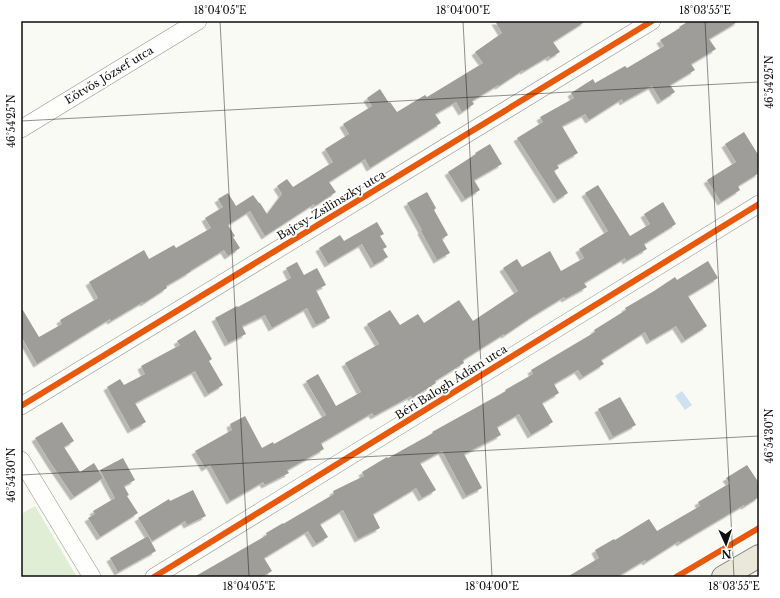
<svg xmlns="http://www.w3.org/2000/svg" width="780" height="598" font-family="'Libre Baskerville',serif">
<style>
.green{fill:#e1eed6}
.water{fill:#cee1f0}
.building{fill:#9e9d99;filter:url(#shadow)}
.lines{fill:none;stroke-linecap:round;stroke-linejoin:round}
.street-casing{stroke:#949492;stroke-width:18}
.primary-casing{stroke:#82827f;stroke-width:24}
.street{stroke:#fefefd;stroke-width:17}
.primary{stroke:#eae8db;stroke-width:22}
.cycleway-casing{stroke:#fff;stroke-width:8}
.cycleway{stroke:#e8590c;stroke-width:6}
.ticks{fill:none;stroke:#0e0e0e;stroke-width:1;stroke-opacity:0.45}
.labels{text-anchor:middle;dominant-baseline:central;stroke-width:4;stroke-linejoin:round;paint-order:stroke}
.street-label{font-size:11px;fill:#0e0e0e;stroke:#fff}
.neatline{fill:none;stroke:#0e0e0e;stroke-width:1.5}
.ticks-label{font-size:10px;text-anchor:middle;fill:#0e0e0e}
</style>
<defs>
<filter id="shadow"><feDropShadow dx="-3.5" dy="3.5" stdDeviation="0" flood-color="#0004"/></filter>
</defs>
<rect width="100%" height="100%" fill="#fafaf4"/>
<path class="green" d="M35,506L77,577H21V514Z"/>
<path class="water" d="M682,391L692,405L685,410L675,396Z"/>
<path class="building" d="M495,21H586L553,42L560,52L550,58L549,56L524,71L523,70L499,86L498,85L472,101L474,104L462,112L456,102L435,114L441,123L370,168L365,159L329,182L336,192L315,206L314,204L265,236L250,211L228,225L235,236L233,237L240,248L228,256L224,250L190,271V272L166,286L167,288L144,303L143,302L111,321L110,319L37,364L21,336V307L39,337L62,324L60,320L98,298L89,282L144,250L149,259L174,245L176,248L211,228L205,218L223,207L218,199L228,193L236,206L253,195L259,203H260L267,214L282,194L277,186L287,179L293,187L333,162L325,149L349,134L343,124L372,106L367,98L380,89L389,103L390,102L397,112L425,95L427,97L483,63L475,52L502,33Z
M689,21H739L709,39L716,49L691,64L695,70L670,85L675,92L661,101L652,86L623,102L622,99L589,120L585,114L562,126L578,153L557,165L559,168L554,171L568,193L557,200L517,138L543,122L540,117L574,98L571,93L593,79L595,83L625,66L627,68L664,46L660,40L680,28L679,27Z
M744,132L759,156V173L738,186L740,190L721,202L707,180L736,162L725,144Z
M490,144L502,164L474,180L480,190L465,199L448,172L476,154L475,153Z
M598,185L630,236L650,224L644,214L663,202L676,224L644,244L647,249L626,261L625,258L584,283L587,287L565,299L564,297L533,316L505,335L504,334L463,360L464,363L435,381L436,383L412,398L411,396L374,416L372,413L321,443L324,449L287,470L289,473L265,485L263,482L230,501L210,465L205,468L195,451L232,430L230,424L245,416L262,448L273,442L274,444L326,415L306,381L318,374L336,406L361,392L345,363L379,344L367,324L390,310L400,325L418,314L424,323L459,300L473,321L518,291L503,268L517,259L522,267L550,251L561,271L584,258L579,249L608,231L585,193Z
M427,192L436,208L434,210L448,235L442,239L450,253L437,260L421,231L422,230L407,203Z
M377,222L384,234L380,236L387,247L383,249L388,257L374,265L362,244L328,264L319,248L340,235L344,241Z
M708,261L718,278L688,296L707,326L685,340L676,326L650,341L645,332L601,360L604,364L583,377L578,370L554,384L559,393L542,403L553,422L531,435L519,414L497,427L501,435L464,454L482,488L466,496L442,451L420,463L436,490L422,498L416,488L373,514L380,528L358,539L343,510L320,524L328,537L316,544L308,531L264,558L272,571L262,577H194L267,535L266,533L283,523V524L334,494L333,491L364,476L362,472L387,457L388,458L433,433L432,432L506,391L505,390L533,374L531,370L595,332L594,330L626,310L625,308L654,291L675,277L677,280Z
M297,262L304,275L317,268L326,285L316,290L330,318L316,325L307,308L272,328L265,315L242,326L246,334L228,343L215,318L237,306L238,307L291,278L286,268Z
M195,330L212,359L209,361L223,385L208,394L195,371L135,403L146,422L131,430L107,387L120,379L124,385L145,374L141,366L180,345L177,341Z
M620,397L636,425L613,437L598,409Z
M62,422L74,441L64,447L80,472L94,463L103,478L74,497L52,465L35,438Z
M123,458L135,480L124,486L129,495L127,496L138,513L100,537L88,518L95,514L93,511L115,498L100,470Z
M747,465L759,483V497L745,506L744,505L680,543L679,541L646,562L645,560L617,577H567L599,558L595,550L614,539L615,540L649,519L657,531L700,506L698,502L730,483L726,478Z
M193,490L206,516L187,525L185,521L152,541L138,518L169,499L170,501Z
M148,536L156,551L118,572L110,558Z"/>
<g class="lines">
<defs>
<path id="street" d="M21,129L198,21
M21,406L652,21
M21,460L92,577
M154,577L759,204"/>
<path id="primary" d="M723,577L759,556"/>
</defs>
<use href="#street" class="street-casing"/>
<use href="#primary" class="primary-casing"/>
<use href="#street" class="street"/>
<use href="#primary" class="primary"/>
<defs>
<path id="cycleway" d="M21,406L652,21
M154,577L759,204
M676,577L759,528"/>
</defs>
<use href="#cycleway" class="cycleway-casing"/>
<use href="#cycleway" class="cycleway"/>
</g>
<path class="ticks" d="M220,21L249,577M463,21L492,577M705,21L734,577M21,121L759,82M21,475L759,436"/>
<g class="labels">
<g class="street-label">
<text transform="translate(109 75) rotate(-31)">Eötvös József utca</text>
<text transform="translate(331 205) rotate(-31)">Bajcsy-Zsilinszky utca</text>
<text transform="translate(451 382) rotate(-32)">Béri Balogh Ádám utca</text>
</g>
</g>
<rect width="780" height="598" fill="none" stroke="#ffffff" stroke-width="44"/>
<g transform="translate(726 544) rotate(177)" stroke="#ffffff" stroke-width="3" paint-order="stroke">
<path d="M0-3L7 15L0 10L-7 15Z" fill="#0e0e0e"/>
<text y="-6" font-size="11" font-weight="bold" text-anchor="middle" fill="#0e0e0e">N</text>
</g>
<rect x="22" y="22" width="736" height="554" class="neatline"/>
<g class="ticks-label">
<text x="220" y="14">18°04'05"E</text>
<text x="463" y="14">18°04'00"E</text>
<text x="705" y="14">18°03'55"E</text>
<text transform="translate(769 82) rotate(-90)" y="4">46°54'25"N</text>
<text transform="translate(11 121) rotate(-90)" y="4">46°54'25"N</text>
<text transform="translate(769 436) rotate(-90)" y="4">46°54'30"N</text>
<text transform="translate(11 475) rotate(-90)" y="4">46°54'30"N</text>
<text x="249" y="590">18°04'05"E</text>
<text x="492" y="590">18°04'00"E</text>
<text x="734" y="590">18°03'55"E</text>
</g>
</svg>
